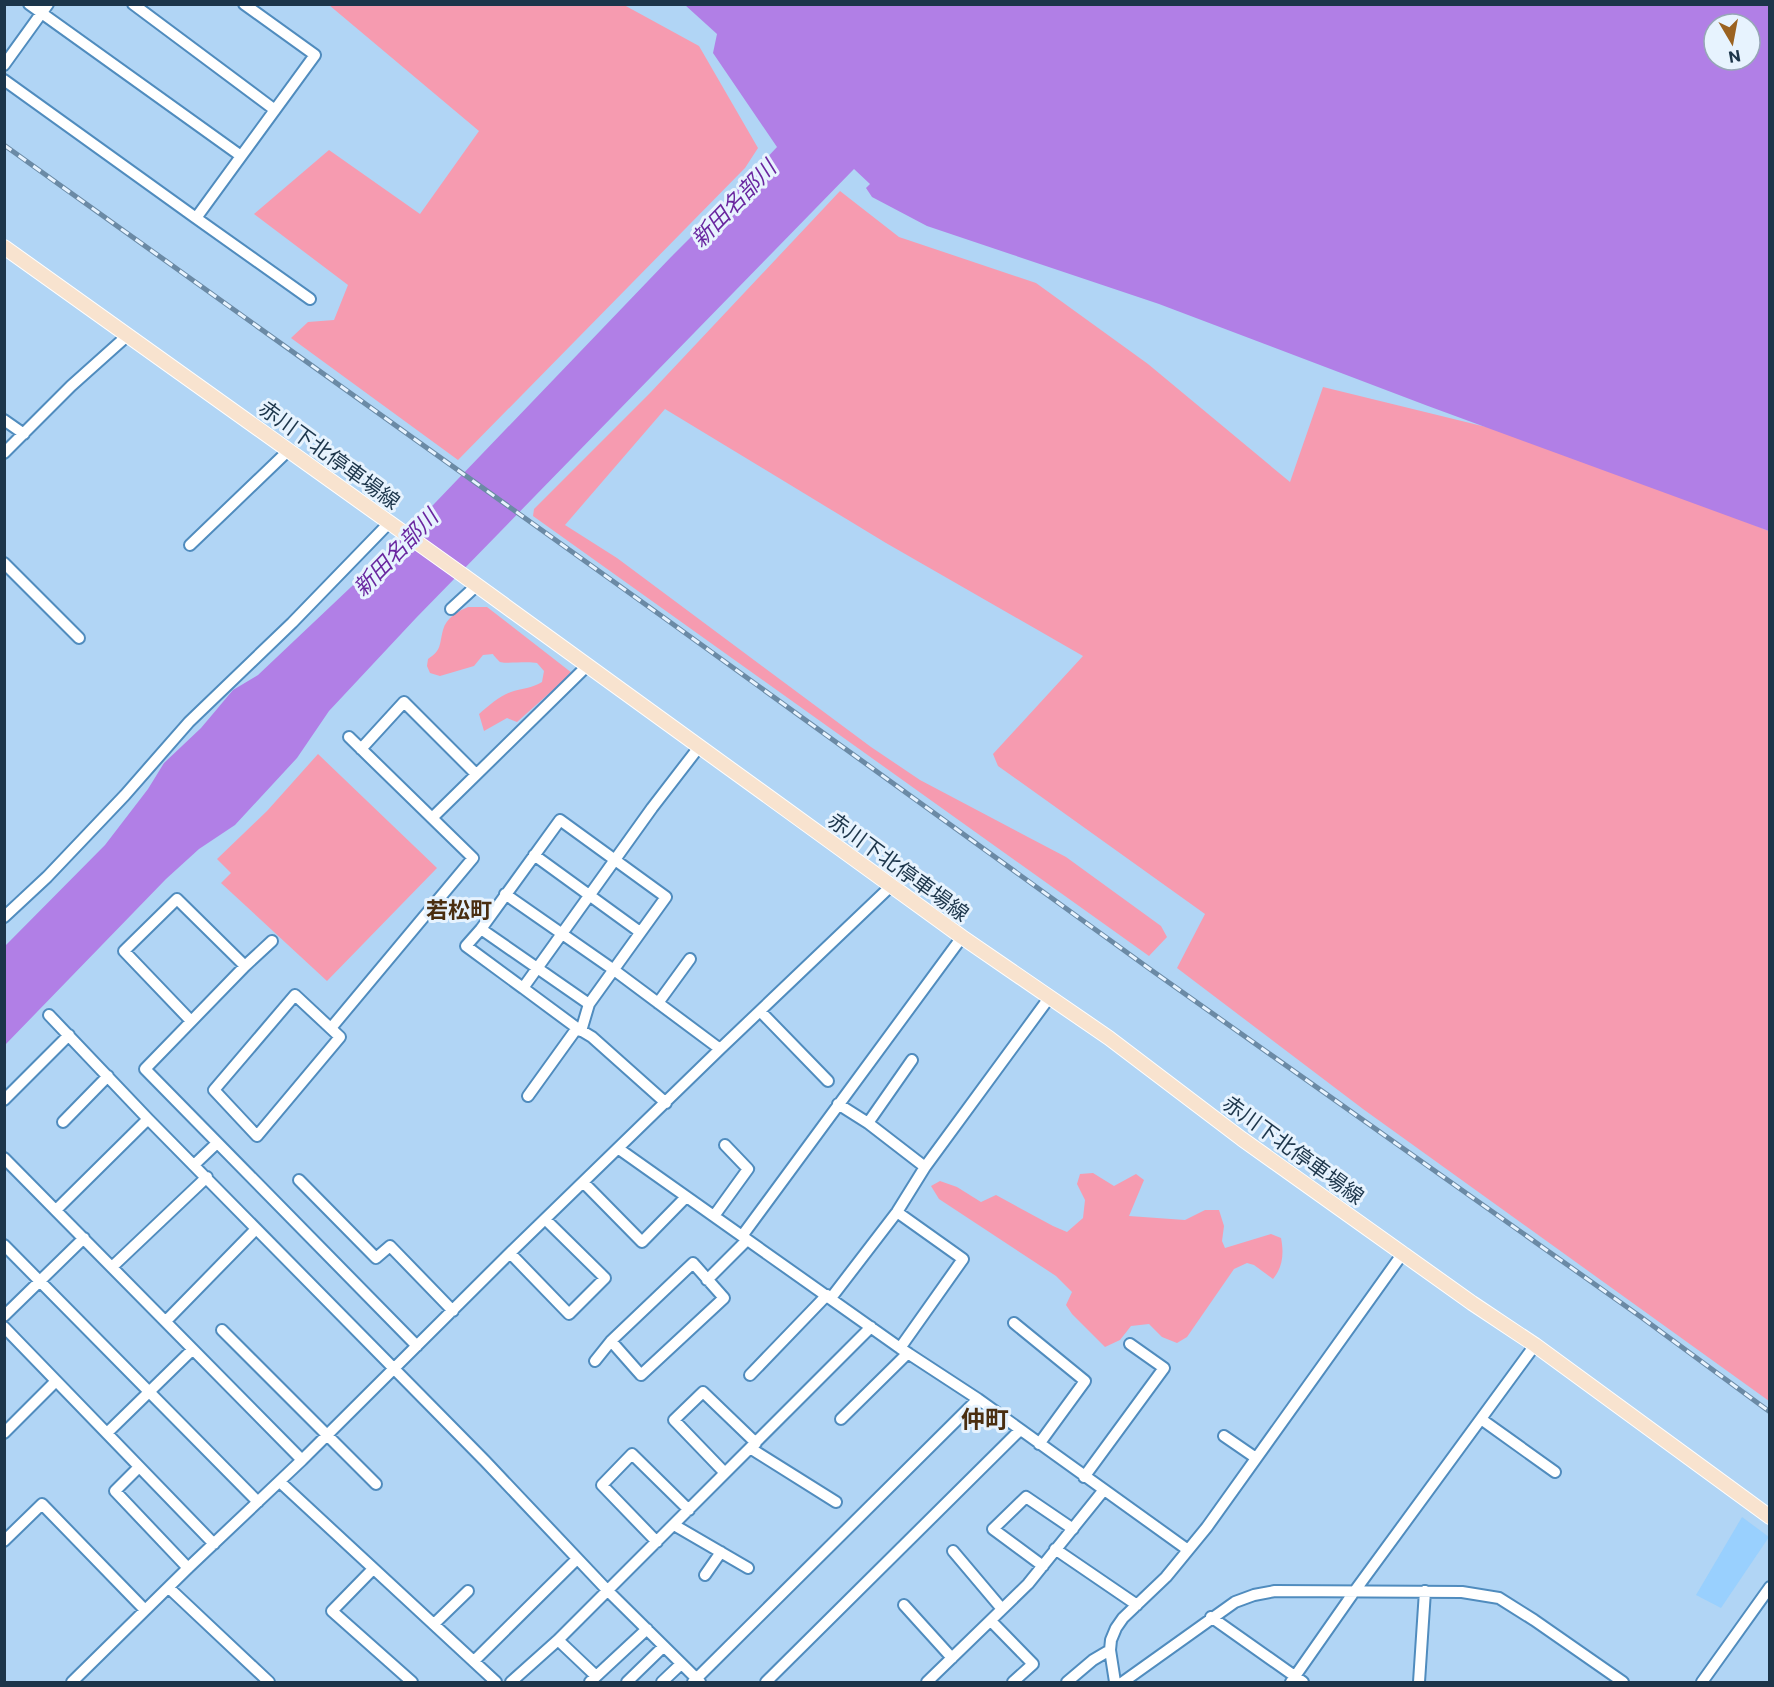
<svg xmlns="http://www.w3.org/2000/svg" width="1774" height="1687" font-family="Commissioner,'Noto Sans JP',sans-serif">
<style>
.built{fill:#99d0fe}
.green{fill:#f69bb0}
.water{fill:#b17fe6;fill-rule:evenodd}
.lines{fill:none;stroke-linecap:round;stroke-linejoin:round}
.minor-casing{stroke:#508cbe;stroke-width:14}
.major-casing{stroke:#fff;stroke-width:16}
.minor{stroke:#fff;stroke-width:10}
.major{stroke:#f8e3cf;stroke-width:14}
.rail-casing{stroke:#6b8aa5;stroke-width:5}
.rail{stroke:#e7f3fe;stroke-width:3;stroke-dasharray:9;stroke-linecap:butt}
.labels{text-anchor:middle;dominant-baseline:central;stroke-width:6;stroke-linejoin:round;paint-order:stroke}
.street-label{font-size:21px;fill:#1c354a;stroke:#e7f3fe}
.water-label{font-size:22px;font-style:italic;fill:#69269f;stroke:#e7f3fe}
.neighbourhood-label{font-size:22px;font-weight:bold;fill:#4a2e10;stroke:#e7f3fe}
.quarter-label{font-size:24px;font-weight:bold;fill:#4a2e10;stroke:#e7f3fe}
</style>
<rect width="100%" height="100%" fill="#b1d5f5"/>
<path class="built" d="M1742,1517L1769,1537L1721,1608L1696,1595Z"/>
<path class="green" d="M329,5H624L699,46L758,148L745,168L458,460L291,338L308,322L334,320L348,285L254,214L329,150L420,214L479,131Z
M840,191L899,237L1036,283L1148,364L1290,482L1323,387L1543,441L1769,531V1401L1363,1109L1177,968L1205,914L998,766L993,754L1083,656L886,543L665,409L565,525L617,558L871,747L920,780L1066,857L1161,926L1167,937L1149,956L533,516L534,509L650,393Z
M468,607H487L572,673L517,722L507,718L484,731L479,714C490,705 500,695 514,691C524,688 532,688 542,682L544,671L537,663C528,661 504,664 500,662C500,662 493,655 493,654L483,655L474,666L440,676L430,673L427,666L428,659C442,650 439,645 443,630C446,618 458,611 468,607Z
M318,754L437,868L327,981L221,883L231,873L217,859L267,811Z
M1093,1173L1114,1186L1136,1174L1144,1180L1129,1216L1185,1220L1205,1210H1219L1224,1226L1222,1241L1225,1248L1271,1234L1281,1238C1284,1253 1283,1267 1273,1279L1254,1265L1247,1263L1234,1269L1187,1337L1177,1343L1162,1337L1149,1324L1131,1326L1120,1340L1105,1347L1072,1314L1066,1305L1072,1292L1056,1276L939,1199L931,1186L940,1181L957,1187L981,1202L996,1195L1053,1226L1067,1232L1083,1218L1085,1200L1077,1184L1080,1174Z"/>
<path class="water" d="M685,5H1769V531L1428,406L1159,304L927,226L872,197L866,188L870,184L854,169L416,618L329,711L297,758L235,825L199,849L166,879L5,1045V946L105,845L148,789L164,763L201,728L233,690L258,675L388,552L671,257L723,205L777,147L713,53L717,34ZM1714,24H1750V60H1714Z"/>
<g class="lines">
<defs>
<path id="minor" d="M29,4L241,156
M133,4L275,110
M4,65L48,4
M4,80L196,218L315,55L244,4
M196,218L310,299
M4,420L24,434
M4,453L71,386L128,335
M190,545L289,450
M4,563L79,638
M451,609L476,586
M361,749L404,702L476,774
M432,818L587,666
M534,855L640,932
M505,894L614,970L720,1049
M4,917L47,877L125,795L189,722L292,623L389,523
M481,929L589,1004L666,897L560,820L481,929L466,946L523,988
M272,941L245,966L145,1069L417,1346
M295,995L340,1037L257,1136L214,1090Z
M658,1003L690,959
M760,1011L828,1081
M49,1015L148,1119L485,1461L608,1591L700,1682
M191,1021L124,951L177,899L245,966
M331,1028L473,858L349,737
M581,1031L589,1004
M528,1096L577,1028
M4,1100L69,1035
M666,1103L592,1037L577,1028L523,988L652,808L699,747
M838,1104L868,1123L925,1167
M63,1122L108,1076
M868,1123L912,1060
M619,1149L900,1348L978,1399L1188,1550
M4,1158L302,1460
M195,1164L217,1143
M299,1180L376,1258L390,1246L453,1311
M583,1182L642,1242L686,1197
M56,1210L148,1119
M897,1212L963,1259L900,1348
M714,1216L748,1169L725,1145
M742,1236L962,937
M4,1245L258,1502
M510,1253L569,1314L605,1278L545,1219
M112,1267L207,1177
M707,1280L747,1240
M831,1298L897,1212L925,1167L1049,998
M4,1316L84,1238
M166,1321L256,1229
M1014,1323L1085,1381L1039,1444
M4,1327L214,1544
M222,1330L376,1484
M595,1361L611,1341L693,1263L724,1298L641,1375L611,1341
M750,1375L827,1295
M841,1419L908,1353
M1481,1419L1555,1472
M4,1433L56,1381
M107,1433L192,1350
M1224,1436L1256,1458
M750,1448L836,1502
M139,1467L115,1491L188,1568
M725,1473L674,1420L703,1392L756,1443
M1084,1477L1164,1368L1130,1344
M280,1482L496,1682
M674,1525L748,1568
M4,1541L42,1504L145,1610
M657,1542L602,1485L632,1454L689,1510
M1055,1549L1137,1605
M953,1551L1002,1609
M1043,1566L993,1529L1026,1497L1073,1529
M373,1569L332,1611L412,1682
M705,1575L721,1552
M169,1588L269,1682
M904,1605L952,1658
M1211,1617L1303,1682
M991,1621L1033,1664L1013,1682
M434,1624L468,1591
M558,1640L596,1676
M474,1661L577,1559
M72,1682L188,1568L302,1460L510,1253L720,1049L891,886
M511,1682L558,1640L871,1327
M590,1682L647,1629
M627,1682L663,1647
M662,1682L681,1664
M693,1682L978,1399
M766,1682L1020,1430
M927,1682L1028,1584L1103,1491
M1067,1682L1093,1660L1110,1650
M1115,1682L1110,1650L1111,1640L1116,1628L1123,1618L1166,1577L1207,1527L1403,1253
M1123,1682L1235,1602L1254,1595L1275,1591L1462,1592L1499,1598L1534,1620L1623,1682
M1291,1682L1354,1592L1535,1345
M1419,1682L1425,1591
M1702,1682L1770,1587"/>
<path id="major" d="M4,247L460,573L962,937L1109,1038L1242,1139L1472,1303L1535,1345L1770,1517"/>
</defs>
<use href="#minor" class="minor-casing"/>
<use href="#major" class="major-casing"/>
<use href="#minor" class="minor"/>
<use href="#major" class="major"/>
<defs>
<path id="rail" d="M4,145L663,617L1154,972L1641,1317L1770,1412"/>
</defs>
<use href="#rail" class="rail-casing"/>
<use href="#rail" class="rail"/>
</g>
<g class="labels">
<g class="street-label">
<text transform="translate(330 454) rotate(36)">赤川下北停車場線</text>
<text transform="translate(899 866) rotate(36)">赤川下北停車場線</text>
<text transform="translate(1294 1149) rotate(36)">赤川下北停車場線</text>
</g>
<g class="water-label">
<text transform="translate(733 203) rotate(-46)">新田名部川</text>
<text transform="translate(395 552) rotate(-46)">新田名部川</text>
</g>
<g class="neighbourhood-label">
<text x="459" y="909">若松町</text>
</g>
<g class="quarter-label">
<text x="985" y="1418">仲町</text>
</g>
</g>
<rect width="1774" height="1687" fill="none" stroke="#1c354a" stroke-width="12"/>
<g transform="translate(1732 42) rotate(170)"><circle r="28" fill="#e7f3fe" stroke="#96a7b6" stroke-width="1.5"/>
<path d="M0-4.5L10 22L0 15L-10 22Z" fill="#9b6220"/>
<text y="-9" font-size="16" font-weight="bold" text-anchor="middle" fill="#1c354a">N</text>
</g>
</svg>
